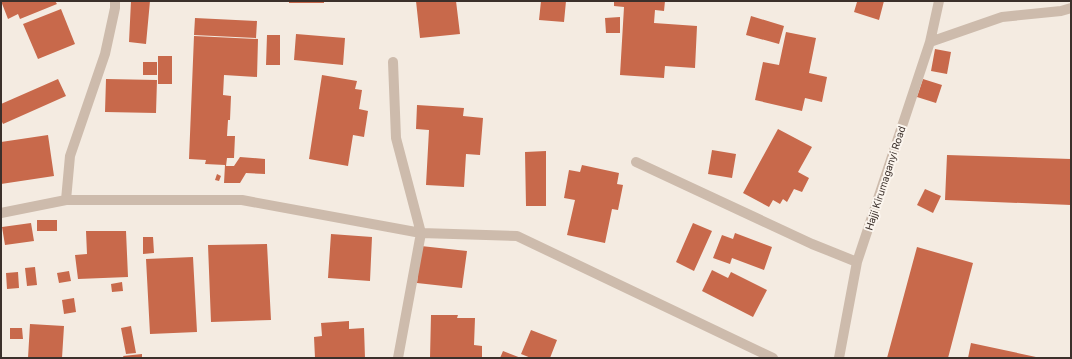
<svg xmlns="http://www.w3.org/2000/svg" width="1072" height="359" font-family="Inter,sans-serif">
<style>
.building{fill:#c8694b}
.lines{fill:none;stroke-linecap:round;stroke-linejoin:round}
.minor{stroke:#cdbbac;stroke-width:10}
.labels{text-anchor:middle;dominant-baseline:central;stroke-width:4;stroke-linejoin:round;paint-order:stroke}
.street-label{font-size:10px;fill:#3b302b;stroke:#fbf5ee}
</style>
<rect width="100%" height="100%" fill="#f4ebe1"/>
<path class="building" d="M1,1H55L57,4L20,19L18,14L8,19Z
M131,1H150L146,44L129,42Z
M289,1H324V3H289Z
M416,1H456L460,34L420,38Z
M541,1H566L564,22L539,20Z
M614,1H665L664,11L655,10L654,23L697,26L695,68L665,66L664,78L620,75L624,7L614,6Z
M854,1H884L879,20L854,12L857,2Z
M61,9L75,44L38,59L23,24Z
M751,16L784,26L779,44L746,35Z
M620,17V33H606L605,18Z
M195,18L257,21L256,38L194,35Z
M786,32L816,38L809,73L827,77L822,102L805,98L802,111L755,100L763,62L779,65Z
M296,34L345,38L343,65L294,60Z
M267,35H280V65H266Z
M194,36L258,39L257,77L224,75L223,95L231,96L230,120H228L227,136H235L234,158H227L226,166H234L240,157L265,159V174L246,173L240,183H224L225,165L205,164L206,160L189,159Z
M935,49L951,52L947,74L931,71Z
M158,56H172V84H158Z
M143,62H157V75H143Z
M322,75L357,81L355,89L362,90L359,109L368,111L364,137L353,135L348,166L309,159Z
M58,79L66,96L3,124L1,120V104Z
M106,79L157,80L156,113L105,112Z
M923,79L942,85L936,103L917,97Z
M417,105L464,108L463,116L483,118L480,155L466,154L464,187L426,185L429,130L416,129Z
M778,129L812,147L798,172L809,178L802,192L794,189L787,202L783,199L780,204L773,200L769,207L743,193Z
M48,135L54,176L1,184V142Z
M712,150L736,154L732,178L708,174Z
M546,151V206H526L525,152Z
M947,155L1071,159V205L945,200Z
M582,165L619,173L617,184L623,185L618,210L612,209L605,243L567,235L575,200L564,198L569,170L580,172Z
M217,174L221,176L219,181L215,180Z
M925,189L941,196L933,213L917,205Z
M37,220H57V231H37Z
M31,223L34,241L5,245L2,227Z
M693,223L712,231L694,271L676,262Z
M86,231H126L128,277L78,279L75,255L87,254Z
M735,233L772,247L764,270L732,258L730,264L713,258L722,235L733,239Z
M331,234L372,237L370,281L328,278Z
M143,237H153L154,253L143,254Z
M267,244L271,320L211,322L208,245Z
M421,246L467,251L462,288L417,283Z
M917,247L973,263L948,358H887Z
M193,257L197,332L150,334L146,259Z
M35,267L37,285L27,286L25,268Z
M712,270L728,278L731,272L767,290L753,317L702,291Z
M69,271L71,281L59,283L57,273Z
M18,272L19,288L7,289L6,273Z
M122,282L123,291L112,292L111,284Z
M74,298L76,312L64,314L62,300Z
M431,315H458L457,318H475L474,345L482,346V358H430Z
M349,321V329L364,328L365,358H315L314,337L322,336L321,323Z
M30,324L64,326L62,358H28Z
M131,326L136,353L126,354L121,328Z
M10,328H22L23,339H10Z
M531,330L557,340L550,358H531L521,354Z
M971,343L1036,357V358H968Z
M503,351L521,358H500Z
M142,354V358H124L123,356Z"/>
<g class="lines">
<path class="minor" d="M930,42L1002,17L1061,11L1071,8
M393,62L396,138L421,233L398,358
M636,162L812,244L857,262
M66,200L70,156L105,54L115,8V1
M1,213L66,200H242L421,233L517,236L773,358
M839,358L857,262L930,42L939,1"/>
</g>
<g class="labels">
<g class="street-label">
<text transform="translate(885 178) rotate(-72)">Hajji Kirumaganyi Road</text>
</g>
</g>
<rect width="1072" height="359" fill="none" stroke="#3b302b" stroke-width="4"/>
</svg>
